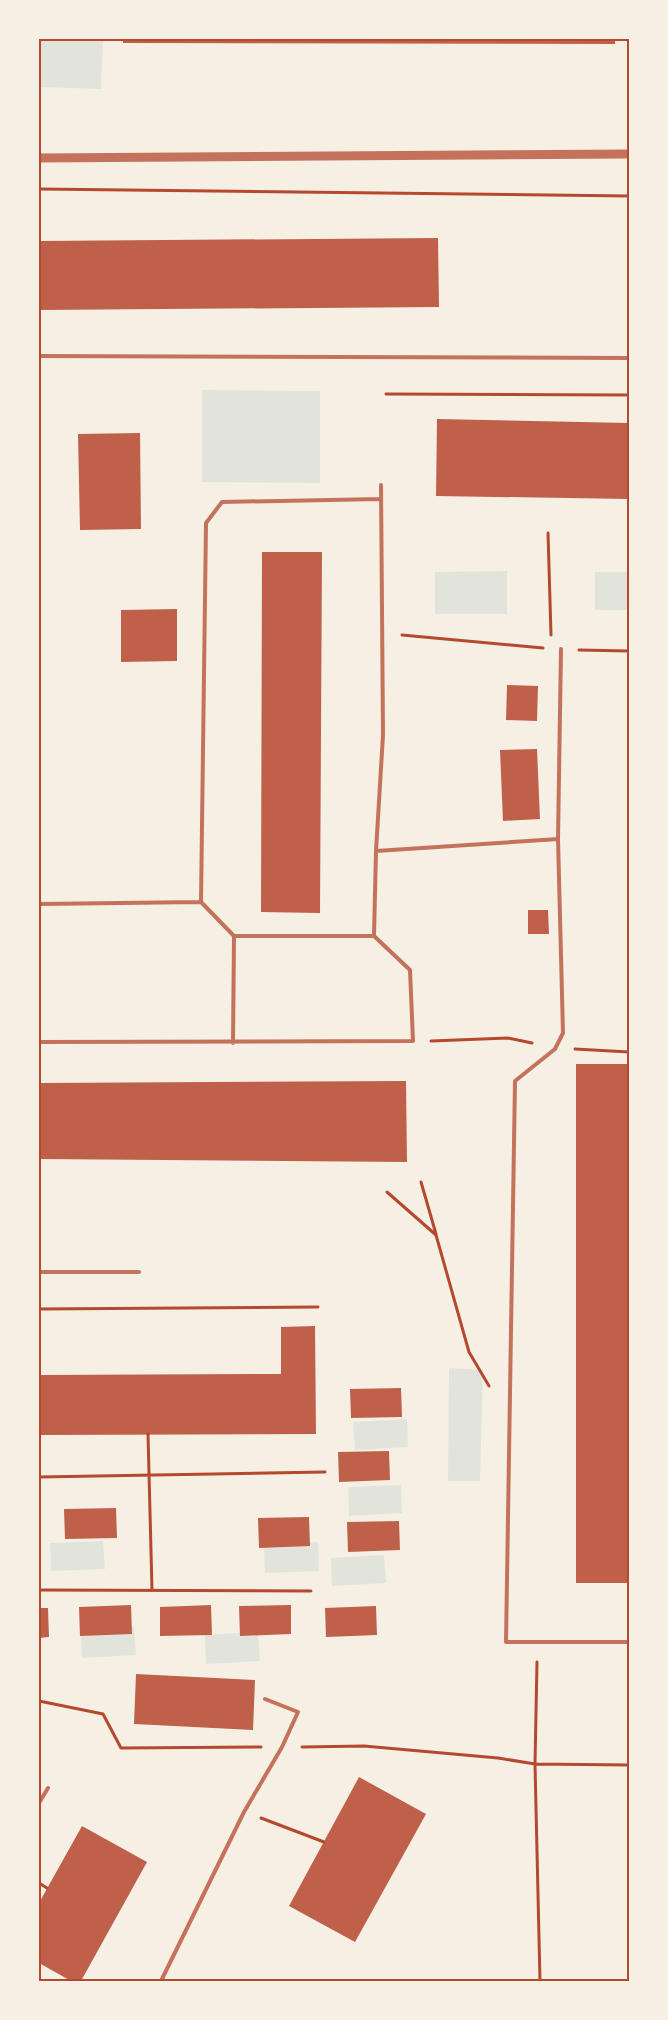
<svg xmlns="http://www.w3.org/2000/svg" width="668" height="2020" font-family="'Sofia Sans Condensed',sans-serif">
<style>
.green{fill:#e2e4dc}
.building{fill:#bf614a}
.lines{fill:none;stroke-linecap:round;stroke-linejoin:round}
.path{stroke:#b5482f;stroke-width:3}
.service{stroke:#c5725c;stroke-width:4}
.tertiary{stroke:#c5725c;stroke-width:9}
.neatline{fill:none;stroke:#b5482f;stroke-width:2}
</style>
<rect width="100%" height="100%" fill="#f6efe4"/>
<path class="green" d="M39,39H103L101,89L39,87Z
M202,390L320,391V483L202,482Z
M507,571V614H435V572Z
M595,572H629V610H595Z
M449,1368L483,1370L480,1481H448Z
M407,1419L408,1447L355,1450L353,1422Z
M401,1485L402,1513L349,1516L348,1487Z
M103,1541L105,1569L51,1571L50,1543Z
M318,1542L319,1571L265,1573L264,1545Z
M384,1555L386,1583L332,1586L331,1558Z
M134,1627L136,1655L82,1658L81,1629Z
M258,1632L260,1661L206,1664L205,1635Z"/>
<path class="building" d="M123,39H615V44L123,43Z
M438,238L439,307L39,310V241Z
M437,419L629,423V499L436,496Z
M140,433L141,529L80,530L78,434Z
M262,552H322L320,913L261,912Z
M177,609V661L121,662V610Z
M507,685L538,686L537,721L506,720Z
M537,749L540,819L503,821L500,750Z
M528,910H548L549,934H528Z
M576,1064H629V1583H576Z
M406,1081L407,1162L39,1159V1083Z
M315,1326L316,1434L39,1435V1375L281,1374V1327Z
M401,1388L402,1417L351,1418L350,1389Z
M389,1451L390,1480L339,1482L338,1452Z
M116,1508L117,1538L65,1539L64,1509Z
M309,1517L310,1546L259,1548L258,1518Z
M399,1521L400,1550L348,1552L347,1522Z
M131,1605L132,1634L80,1636L79,1607Z
M211,1605L212,1635L160,1636V1607Z
M291,1605V1634L240,1636L239,1606Z
M376,1606L377,1635L326,1637L325,1608Z
M39,1608H48L49,1637L39,1638Z
M136,1674L255,1680L253,1730L134,1724Z
M359,1777L426,1814L355,1942L289,1906Z
M82,1826L147,1862L81,1981H71L39,1963V1903Z"/>
<g class="lines">
<path class="path" d="M39,189L629,196
M386,394L629,395
M548,533L551,635
M402,635L543,648
M579,650L629,651
M431,1041L508,1038L532,1043
M575,1049L629,1052
M421,1182L436,1234
M387,1192L436,1235L469,1352L489,1386
M39,1309L318,1307
M148,1434L152,1590
M39,1477L325,1472
M39,1590L311,1591
M537,1662L535,1764L540,1981
M39,1701L103,1714L121,1748L261,1747
M302,1747L364,1746L498,1758L535,1764L629,1765
M261,1818L324,1842
M39,1883L47,1888"/>
<path class="service" d="M39,356L629,358
M561,649L558,839L563,1033L555,1049L515,1081L506,1642H629
M376,851L558,839
M201,902L234,936L233,1043
M39,904L201,902L206,523L222,502L380,499
M234,936H374
M39,1042L413,1041L410,970L374,936L376,851L383,735L381,485
M39,1272H139
M39,1803L48,1788
M161,1981L244,1812L282,1747L298,1712L265,1699"/>
<path class="tertiary" d="M39,158L629,154"/>
</g>
<rect width="668" height="2020" fill="none" stroke="#f6efe4" stroke-width="80"/>
<rect x="40" y="40" width="588" height="1940" class="neatline"/>
</svg>
